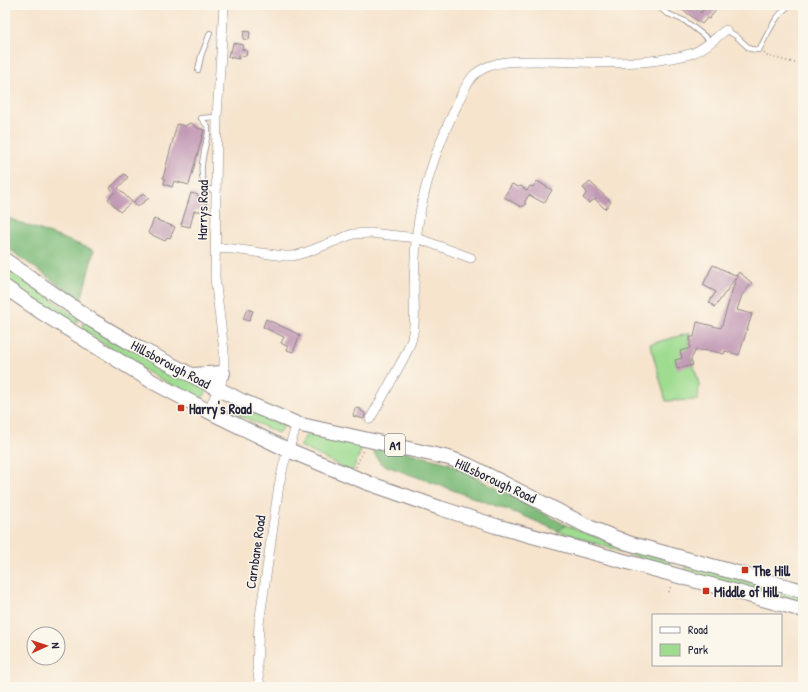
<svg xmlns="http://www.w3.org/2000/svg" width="808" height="692" font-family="'Patrick Hand',sans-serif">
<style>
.green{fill:#9fdc90;stroke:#607f66}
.forest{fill:#7fbc7a;stroke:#506f5a}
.building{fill:#c198b4}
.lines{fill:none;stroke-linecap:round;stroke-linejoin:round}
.service-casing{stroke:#8c8384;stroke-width:6}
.minor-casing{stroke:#8c8384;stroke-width:10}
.trunk-casing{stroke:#8c8384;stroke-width:16}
.path{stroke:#8c8384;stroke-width:1.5;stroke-dasharray:1 3;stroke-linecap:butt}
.service{stroke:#fff;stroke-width:4.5}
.minor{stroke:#fff;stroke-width:9}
.trunk{stroke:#fff;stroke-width:14}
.poi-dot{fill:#c8321e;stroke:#fbf7ec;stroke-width:1.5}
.labels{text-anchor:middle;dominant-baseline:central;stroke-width:3;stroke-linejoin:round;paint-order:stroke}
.shield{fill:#fbf7ec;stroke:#636270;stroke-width:1}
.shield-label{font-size:13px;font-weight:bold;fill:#22223b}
.street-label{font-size:14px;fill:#22223b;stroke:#fbf7ec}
.poi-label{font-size:14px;font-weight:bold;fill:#22223b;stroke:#fbf7ec;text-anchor:start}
</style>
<rect width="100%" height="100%" fill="#fbf7ec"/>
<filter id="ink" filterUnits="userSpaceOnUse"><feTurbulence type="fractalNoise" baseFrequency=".025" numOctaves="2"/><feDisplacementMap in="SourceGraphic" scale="8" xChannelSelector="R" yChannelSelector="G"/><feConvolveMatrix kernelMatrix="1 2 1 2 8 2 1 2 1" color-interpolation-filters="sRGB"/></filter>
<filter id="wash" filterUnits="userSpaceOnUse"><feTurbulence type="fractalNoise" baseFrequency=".012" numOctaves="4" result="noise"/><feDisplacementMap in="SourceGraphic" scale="16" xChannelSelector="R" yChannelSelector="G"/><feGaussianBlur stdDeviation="0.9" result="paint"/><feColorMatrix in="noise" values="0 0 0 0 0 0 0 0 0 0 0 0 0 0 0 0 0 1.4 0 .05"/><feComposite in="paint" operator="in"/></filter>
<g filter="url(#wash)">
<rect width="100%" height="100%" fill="#f6e4cd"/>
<path class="green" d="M5,266L79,319L73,327L5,281Z
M85,321L208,390L201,400L147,372L84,331L83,325Z
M690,333L688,345L699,384L698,400L666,401L650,344Z
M233,405L285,425L278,433L235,413Z
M309,430L364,443L352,472L300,446Z
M566,525L628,549L671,561V567L640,558L558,531Z
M686,565L803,596V604L685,572Z"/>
<path class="forest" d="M5,217L94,250L81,301L5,246Z
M383,446L448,463L566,525L558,531L524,516L381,464L373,452Z"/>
<g id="blocks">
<path class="building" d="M676,5H690L701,13L706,5H720L709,19L707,18L702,24Z
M244,31L250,32L249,40L243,39Z
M233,43L243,45L242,49L247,51L246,56L239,55V59L228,57L229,51L231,52Z
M190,123L193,124L195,127L204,130L189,185L174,181L172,187L164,184L165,179L163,178L177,124L185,126Z
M124,174L128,177L118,188L132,202L120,212L108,199L114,193L110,188Z
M537,181L552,190L544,203L529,195L525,201V205L521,207L504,197L512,184L518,187L521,186L527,191L530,186L533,187Z
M590,182L611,202L605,209L595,199L589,203L583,198L587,192L583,188Z
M144,193L149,198L137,207L133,202Z
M191,193L198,195V198H206V211H194L190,227L181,225Z
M154,219L175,227L170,238L167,237L165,241L148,233Z
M713,265L737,276L715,307L709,302L716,292L703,285Z
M739,272L752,283L742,295L737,310L752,314L739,355L725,351L724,354L712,351L696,350L691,359L693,365L677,369L675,360L682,358L680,351L690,348V337H694L697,322L721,328L737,275Z
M247,309L253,311L249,321L243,319Z
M266,319L300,335L293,352L287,350L288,347L281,343L284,337L263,327Z
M355,408L361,409V411L365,413L364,419L353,416Z"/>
</g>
</g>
<g filter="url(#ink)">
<use href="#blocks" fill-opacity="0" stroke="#8c8384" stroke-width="1"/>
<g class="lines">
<defs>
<path id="service" d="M657,5L666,13L685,21L711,41
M726,30L736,36L750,49L759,50C768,34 775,14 791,5
M198,70L201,56L210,33
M201,118L208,127V133C205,150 196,174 207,189L216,190
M201,118L217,117"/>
<path id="minor" d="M215,248L233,249L284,256H293L307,252L353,234L370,233L417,238L471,258
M208,411L221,384L224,369V351L215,278L217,117L224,5
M370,419C379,403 388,388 396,372C402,361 409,350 412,338C416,323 414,308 414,294C414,275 415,258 416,240C421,194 436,148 456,107C461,96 465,85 473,76C481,68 495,63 507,62C557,58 608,67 659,60C670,58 682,57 693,53C706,48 715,38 726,30
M260,687L257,666L259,624L279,485L284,463L297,424"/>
<path id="trunk" d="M5,260L93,321L139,348L242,401L297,424L449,458L468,465L591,528L628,543L803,591
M5,287L41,312L153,382L208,411L288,450L368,483L440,508L496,526L803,610
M193,375L223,373"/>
</defs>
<use href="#service" class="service-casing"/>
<use href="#minor" class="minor-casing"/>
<use href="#trunk" class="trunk-casing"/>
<path class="path" d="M764,53L767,56L803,65
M356,467L363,450
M669,592L671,585"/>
<use href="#service" class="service"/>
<use href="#minor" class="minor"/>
<use href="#trunk" class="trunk"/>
</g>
</g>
<g class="poi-dot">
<rect x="177" y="404" width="8" height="8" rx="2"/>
<rect x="741" y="566" width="8" height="8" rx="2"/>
<rect x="702" y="587" width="8" height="8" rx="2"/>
</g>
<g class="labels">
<rect class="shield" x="385" y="434" width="20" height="22" rx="3"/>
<g class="shield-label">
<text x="395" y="445">A1</text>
</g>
<g class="street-label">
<text transform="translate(202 210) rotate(-89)">Harrys Road</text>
<text transform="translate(171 364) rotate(28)">Hillsborough Road</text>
<text transform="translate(496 480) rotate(25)">Hillsborough Road</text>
<text transform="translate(255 552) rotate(-82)">Carnbane Road</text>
</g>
<g class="poi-label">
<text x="189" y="408">Harry's Road</text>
<text x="753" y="570">The Hill</text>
<text x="714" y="591">Middle of Hill</text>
</g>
</g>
<rect width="808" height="692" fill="none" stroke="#fbf7ec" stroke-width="20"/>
<rect x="652" y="614" width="130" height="52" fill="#fbf7ec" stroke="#a4a2a5"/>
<rect x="660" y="627" width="20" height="6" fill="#ffffff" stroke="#a4a2a5"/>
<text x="688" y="634" font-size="12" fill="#22223b">Road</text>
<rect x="660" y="644" width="20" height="12" fill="#9fdc90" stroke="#a4a2a5"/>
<text x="688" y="654" font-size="12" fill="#22223b">Park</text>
<g transform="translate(46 646) rotate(87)"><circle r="19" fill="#fbf7ec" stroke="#a4a2a5"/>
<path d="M0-3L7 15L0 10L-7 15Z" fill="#c8321e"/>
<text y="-6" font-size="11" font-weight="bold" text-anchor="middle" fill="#22223b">N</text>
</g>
</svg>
